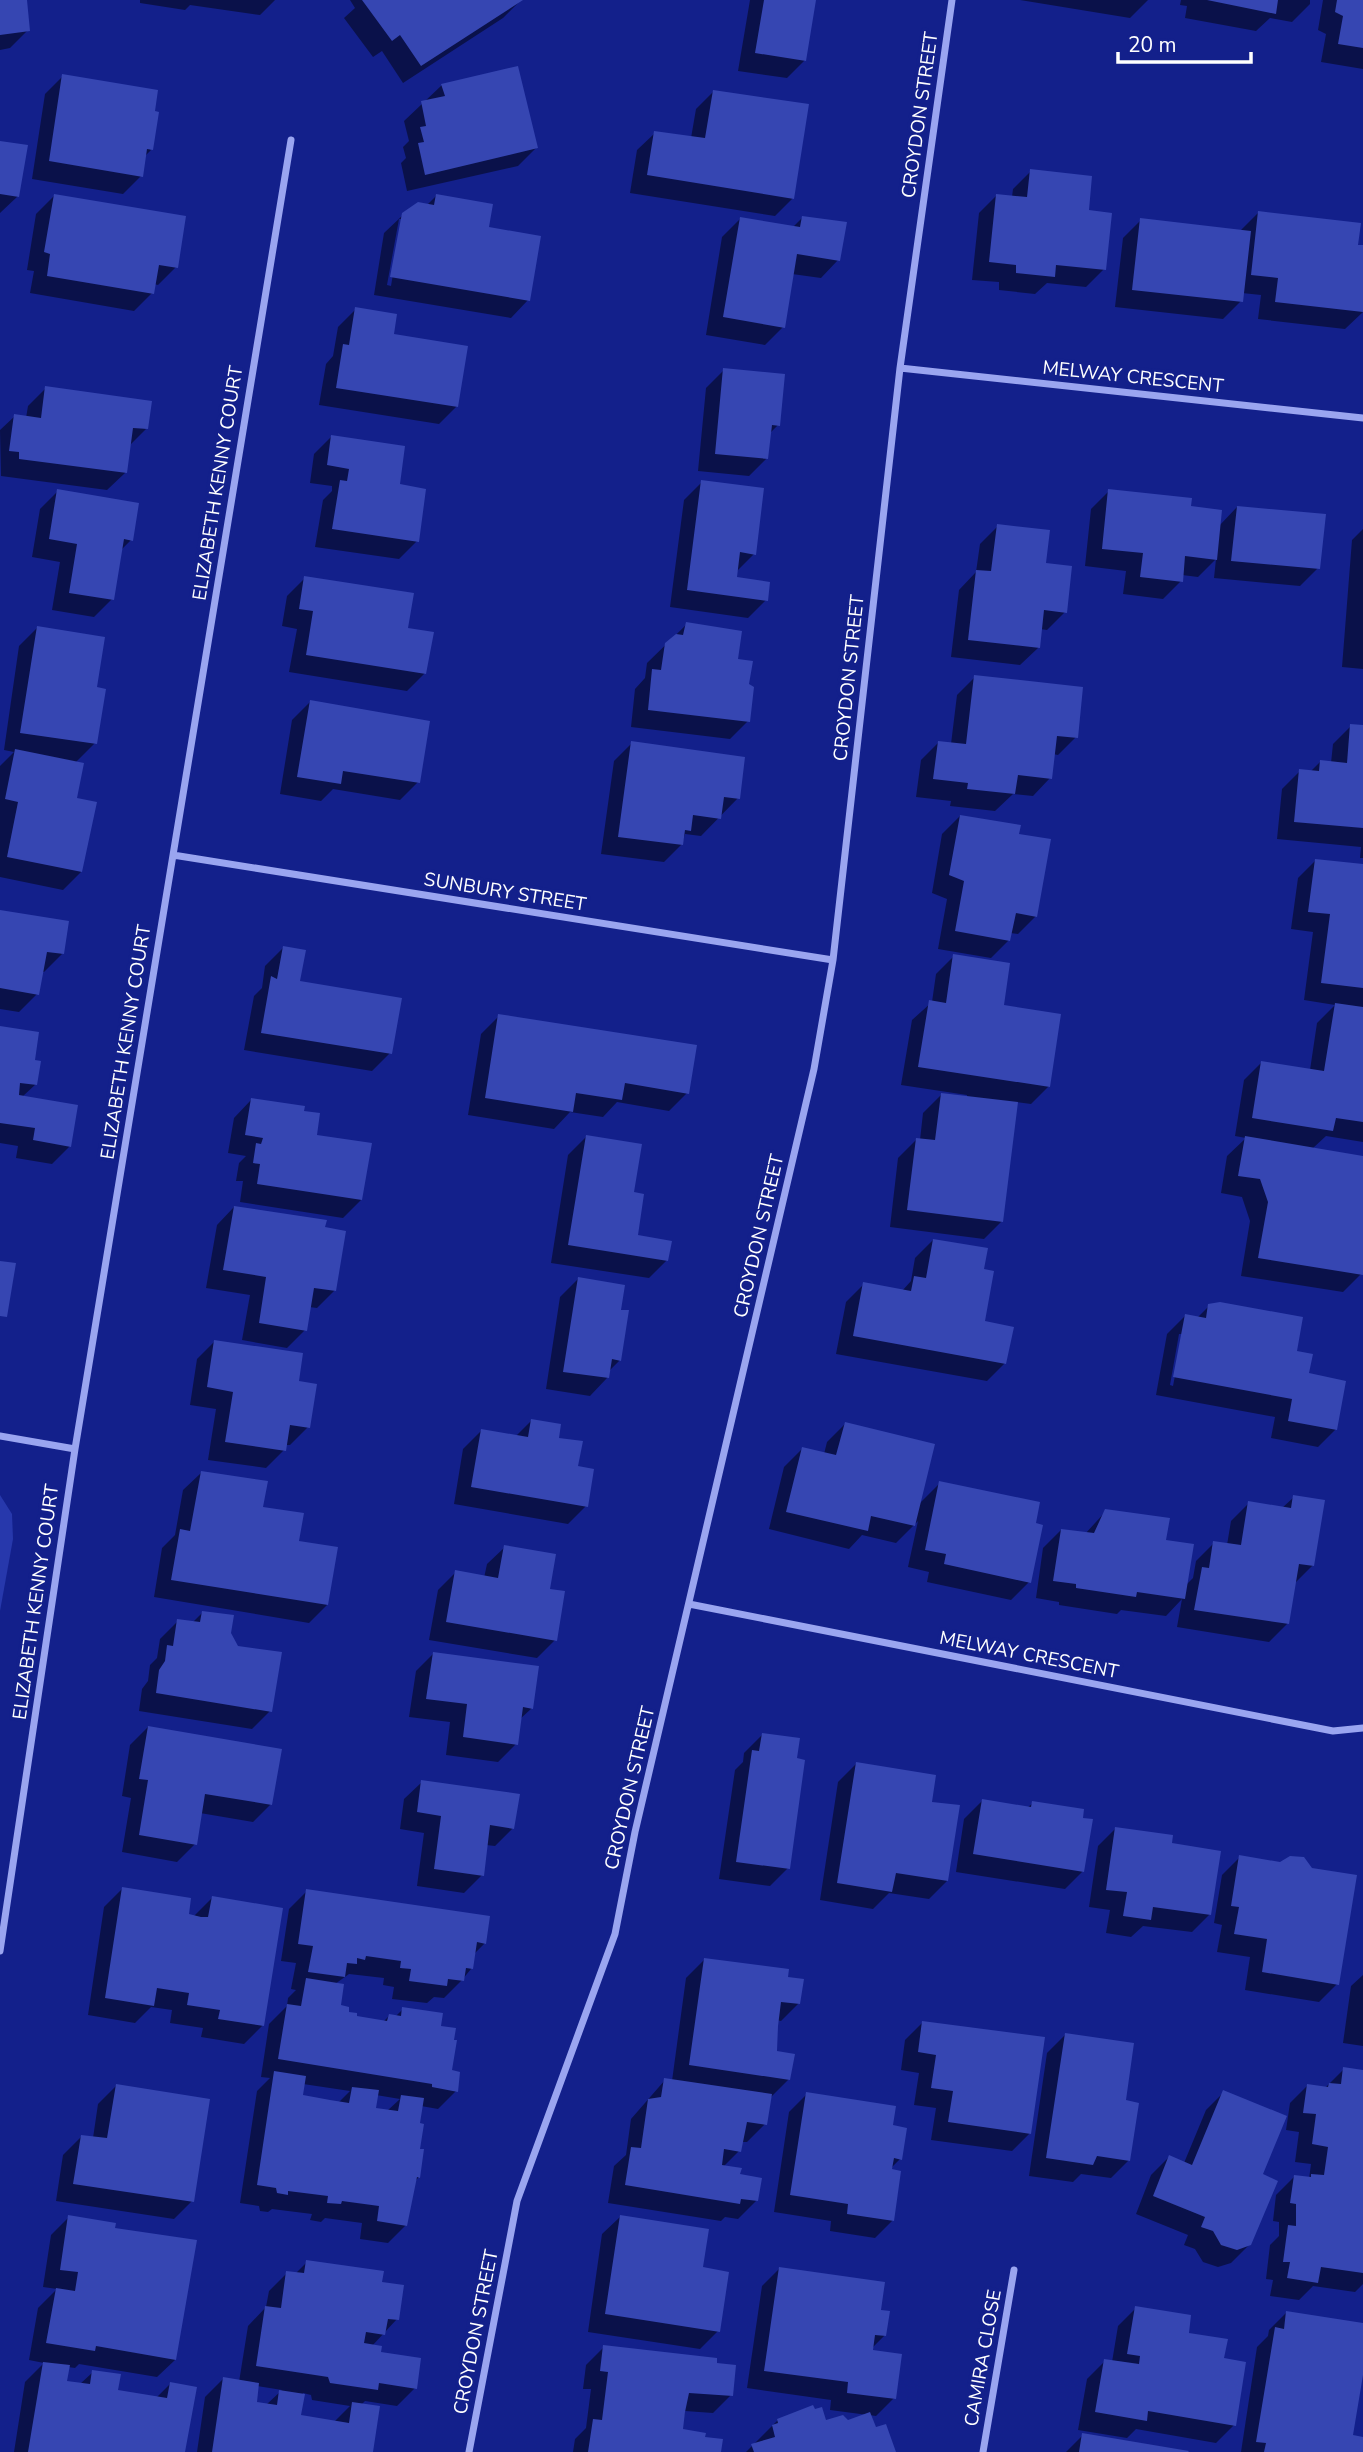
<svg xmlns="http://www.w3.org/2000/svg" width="1363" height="2452" font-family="'Nunito Sans',sans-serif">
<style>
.green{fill:#2738ac}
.shadow{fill:#0007;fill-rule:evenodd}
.building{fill:#3646b2}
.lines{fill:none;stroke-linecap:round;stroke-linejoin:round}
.street{stroke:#9aa5f0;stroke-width:7}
.labels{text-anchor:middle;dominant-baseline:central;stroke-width:7;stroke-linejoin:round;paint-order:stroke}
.street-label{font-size:19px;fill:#fff;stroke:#13208b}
</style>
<rect width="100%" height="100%" fill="#13208b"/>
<path class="green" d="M0,1495L12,1514L13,1539L0,1611Z"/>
<path class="shadow" d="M0,0H25L28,30L10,48L0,50Z
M140,0H275L260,15L190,5L185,10L140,3Z
M350,0H521L503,18L403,83L382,51L373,57L344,18L355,8Z
M750,0H814L805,60L787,78L738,71Z
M1020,0H1148L1130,18Z
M1181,0H1310V4L1292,22L1270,18L1256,31L1185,18L1187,6L1180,5Z
M1323,0H1363V69L1321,62L1326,34L1318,30Z
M63,76L151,150L144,157L141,176L123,194L32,179L45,94Z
M442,85L536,148L518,166L407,191L401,163L406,158L403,147L409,141L404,121Z
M713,92L793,198L775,216L630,193L637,150L655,133L691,138L696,109Z
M0,142L18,196L0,213Z
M1031,171L1087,211L1104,269L1086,287L1047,283L1035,294L999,290V282L972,280L979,213L997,195L1012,197L1013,189Z
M54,196L176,267L158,285L154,284L152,293L134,311L30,293L34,271L27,270L36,214Z
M436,196L487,228L528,300L511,318L374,295L384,233L403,215L427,205ZM399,219H402L391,286L387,285Z
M1258,213L1363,247V312L1345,329L1258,319L1261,295L1242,293L1241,301L1223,319L1115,307L1123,238L1141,220L1240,231Z
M803,217L838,260L821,278L792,274L783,327L765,345L706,335L722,237L740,219L793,227Z
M356,309L392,336L457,406L439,424L319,405L326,364L333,356L338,327Z
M724,370L778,425L769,434L767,458L749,476L698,471L706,388Z
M46,388L146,429L129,446L125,473L107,490L1,476L0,430L15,416L26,418L28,406Z
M332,436L398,486L417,541L399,559L315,547L323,500L332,491V486L310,483L314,454Z
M702,482L754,554L736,572L735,579L766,600L748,618L670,607L684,500Z
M58,491L131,540L121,550L112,599L94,617L52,610L60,562L32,557L40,509Z
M1109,491L1188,508L1219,526L1237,507L1318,568L1300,586L1214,578L1216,559L1198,577L1182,575L1181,581L1163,599L1123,594L1126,571L1085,566L1091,509Z
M998,526L1044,565L1065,612L1047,630L1040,629L1038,648L1020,665L951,657L959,590L976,572L980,544Z
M1363,529V669L1342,667L1352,540Z
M305,578L406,629L425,673L407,691L289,672L297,629L282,626L287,596Z
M687,624L736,660L747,685L748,721L730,739L631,727L635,689L645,678L647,663Z
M37,628L95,743L75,763V800L81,872L63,890L0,877V766L14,752L4,750L19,646Z
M975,677L1076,737L1058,755L1053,754L1050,778L1033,796L1013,794L995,811L950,806L951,801L916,797L921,760L939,742L951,744L957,695Z
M310,702L418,782L400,800L333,789L321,801L280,794L292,720Z
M1351,726L1363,727V858H1360L1361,847L1277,839L1282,789L1300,771L1310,772L1320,762L1331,763L1333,744Z
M632,743L738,798L701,836L685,834L682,844L664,862L601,854L614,761Z
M960,816L1017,835L1036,916L1018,934L1010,933L1009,940L991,958L938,949L947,899L932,893L942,834Z
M1316,860L1363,866V1142L1326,1136L1312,1149L1363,1158V1263L1361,1274L1343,1292L1241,1276L1250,1221L1242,1197L1221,1193L1227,1156L1246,1138L1235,1136L1244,1080L1262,1062L1310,1070L1317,1023L1335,1005L1304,1000L1313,932L1291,929L1298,878Z
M0,912L62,954L44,972L41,971L37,994L19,1012L0,1009Z
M283,948L298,982L390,1053L372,1071L244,1050L254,996L262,988L265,966Z
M954,956L1002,1006L1049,1086L1031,1104L1016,1102L1002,1221L984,1239L890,1227L898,1158L916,1140H920L923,1113L941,1095L967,1098V1095L901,1085L912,1020L932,1002L936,974Z
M499,1016L687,1093L669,1111L617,1102L603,1117L570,1112L554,1129L468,1115L481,1034Z
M0,1028L33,1061L36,1084L22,1097L70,1146L52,1164L16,1158L18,1146L0,1143Z
M251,1100L302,1113L315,1137L361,1200L343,1218L240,1202L243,1181H236L239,1163L246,1156L228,1153L234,1118Z
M586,1137L632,1194L636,1236L667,1260L649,1278L551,1263L568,1155Z
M234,1207L323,1228L335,1290L317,1308L309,1307L305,1330L287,1348L242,1340L250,1295L206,1288L217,1225Z
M933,1240L982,1270L983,1323L1005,1363L987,1381L836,1354L846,1302L864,1284L902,1291L911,1281L915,1258Z
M578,1279L619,1311L620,1360L608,1372L607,1378L590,1396L546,1389L560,1297Z
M1209,1306L1295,1353L1336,1429L1318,1447L1271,1438L1275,1417L1156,1395L1167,1334L1185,1316L1197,1318ZM1179,1334H1183L1173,1386L1170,1385Z
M215,1341L297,1382L308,1427L290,1445H285L284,1450L266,1468L208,1460L216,1409L190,1405L197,1359Z
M531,1421L558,1439L576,1468L586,1506L568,1524L454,1504L463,1449L481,1431L515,1437Z
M845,1424L919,1504L940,1483L1034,1525L1029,1582L1011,1600L927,1582L929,1572L908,1567L918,1521L896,1543L862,1535L849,1549L769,1529L784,1467L802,1449L824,1454L827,1442Z
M201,1473L261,1508L297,1542L327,1605L309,1623L154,1597L162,1548L175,1535L183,1490Z
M1294,1497L1313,1565L1295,1583L1287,1624L1269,1642L1177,1627L1182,1599L1166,1616L1121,1610L1117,1614L1059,1605V1602L1036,1598L1043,1548L1061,1530L1085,1534L1106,1511L1164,1541L1185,1586L1193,1578L1196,1561L1214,1543L1227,1545L1231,1521L1249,1503L1282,1508Z
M505,1547L555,1640L537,1658L429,1640L438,1590L456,1572L484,1578L487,1564Z
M203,1612L229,1634L270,1711L252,1729L139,1711L142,1689L148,1681L150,1665L157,1658L160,1639L178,1621L192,1623Z
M434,1653L532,1708L519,1720L516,1744L498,1762L446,1755L450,1722L409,1717L416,1671Z
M148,1727L271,1804L253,1822L200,1813L195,1844L177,1862L122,1852L131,1798L122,1796L130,1745Z
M762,1735L788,1868L770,1886L719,1879L735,1770L743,1762L744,1753Z
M856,1764L930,1803L947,1881L929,1899L889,1893L873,1909L820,1900L838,1782Z
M422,1782L513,1828L495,1846L486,1845L482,1875L464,1893L417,1886L424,1833L400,1829L404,1799Z
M982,1801L1027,1808L1033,1803L1083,1871L1065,1889L956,1872L964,1819Z
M1116,1828L1170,1845L1210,1914L1192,1932L1143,1926L1131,1937L1106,1933L1110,1910L1089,1907L1098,1846Z
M1240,1857L1337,1984L1319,2002L1245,1990L1250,1957L1217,1952L1222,1925L1214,1923L1222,1875Z
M122,1889L193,1917L212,1898L262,2026L244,2044L201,2037L203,2028L170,2023L172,2010L151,2007L135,2023L88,2015L104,1907Z
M307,1891L485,1943L473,1955L471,1969L462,1980L444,1998L434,1997L427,2003L392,1999L394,1987L383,1985L384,1978L349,1974L335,1984L339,2007L354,2018L383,2022L389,2016L395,2017L403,2009L439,2027L456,2091L438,2109L421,2106L418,2125L419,2177L415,2181L406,2225L388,2243L360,2239L362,2223L325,2218L321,2222L310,2220L312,2214L272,2209L268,2212L260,2211L259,2206L240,2203L257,2091L270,2078L261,2077L269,2024L287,2006L288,1998L296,1990L291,1989L296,1963L281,1961L289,1909ZM303,2084L350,2091L338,2103L301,2097ZM376,2095L400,2099L387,2111L374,2109Z
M704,1960L786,1978L799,2003L781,2021L777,2020L775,2053L789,2079L771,2097L765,2124L747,2142H741L739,2151L723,2167L738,2176L756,2201L738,2219L725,2217L721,2221L608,2203L614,2166L626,2155L631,2119L665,2080L672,2081L686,1978Z
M1363,1975V2046L1343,2043L1351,1986Z
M923,2022L1030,2133L1012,2151L931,2140L936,2108L914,2105L919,2073L901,2070L905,2040Z
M1065,2035L1124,2102L1129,2160L1111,2178L1081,2174L1073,2182L1029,2176L1047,2053Z
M1344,2069L1363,2072V2284L1355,2292L1313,2286L1299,2300L1270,2296L1273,2280L1266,2279L1270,2245L1279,2236V2222L1273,2221L1276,2195L1294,2177L1309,2179L1311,2164L1295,2162L1299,2132L1286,2130L1290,2103L1308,2085L1325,2088Z
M116,2086L192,2201L174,2219L56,2201L63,2155L81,2137L93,2138L98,2104Z
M1224,2092L1261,2175L1250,2244L1231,2263L1218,2267L1203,2262L1195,2249L1184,2245L1188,2235L1136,2214L1151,2175L1169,2157L1184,2163L1206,2110Z
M807,2094L891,2127L900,2159L889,2170L893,2220L875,2238L830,2231L831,2221L774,2212L789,2112Z
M69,2217L113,2229L175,2360L157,2377L79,2364L75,2368L68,2367L65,2382L80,2384L93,2372L116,2391L156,2398L170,2384L183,2452H14L25,2382L44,2363L29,2360L38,2308L57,2289L43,2287L51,2235Z
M620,2217L701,2269L718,2331L700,2349L588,2332L602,2234Z
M307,2262L380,2284L397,2319L372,2346L415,2388L397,2406L365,2401L361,2405L371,2452H197L205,2397L223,2379L239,2382L248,2326L266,2307L269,2291L287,2273L295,2274ZM257,2386L282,2390L266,2405L255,2404ZM303,2393L311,2395L312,2400L350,2406L334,2422L299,2417Z
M780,2268L879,2311L885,2335L871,2349L894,2398L876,2416L869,2415L875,2429L894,2452H746L778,2420L847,2422L868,2415L830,2410L831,2400L747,2388L762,2286Z
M1136,2308L1187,2335L1222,2360L1234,2425L1216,2443L1136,2429L1127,2438L1078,2430L1087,2379L1105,2361L1112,2362L1118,2326Z
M1287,2312L1363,2325V2369L1351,2436L1363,2445V2452H1241L1257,2347L1268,2336L1269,2330Z
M604,2347L731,2395L713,2413L685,2411L681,2431L703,2439L719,2452H573L575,2439L586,2428L591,2389H583L586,2365Z
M1083,2435L1187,2452H1066Z"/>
<path class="building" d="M0,0H27L30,31L0,35Z
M362,0H523L421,66L400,35L392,41Z
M764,0H816L806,61L755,53Z
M1207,0H1278L1276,14Z
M1337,0H1363V48L1338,44L1343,16L1335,12Z
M518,66L538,148L425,175L418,143L424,142L420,127L426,126L421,101L445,96L441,84Z
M62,74L158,90L155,111L159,112L153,150L147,149L143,177L49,161Z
M713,90L809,104L794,199L647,175L654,131L705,138Z
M0,141L28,145L19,197L0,194Z
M1030,169L1092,176L1089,210L1112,213L1106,270L1056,265L1055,277L1016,273V265L989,262L996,194L1027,197Z
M54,194L186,216L178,268L159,265L154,294L47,276L50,254L44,252Z
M436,194L493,204L489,227L541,236L530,301L390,277L402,213L418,202L434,205Z
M1258,211L1361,223L1358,245H1363V312L1275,302L1278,278L1251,275Z
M802,216L847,222L840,261L797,254L785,328L723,317L740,217L800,227Z
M1140,218L1251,231L1243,302L1132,290Z
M355,307L397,314L394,334L468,346L458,407L336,388L343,344L349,345Z
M723,368L785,374L780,426L772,425L768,459L715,454Z
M45,386L152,401L148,429L133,428L127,473L19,459V452L9,451L14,414L41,418Z
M331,435L405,446L400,484L426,489L419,542L332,529L340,480L347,481L349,469L327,465Z
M701,480L764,488L756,555L740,552L737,577L770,582L768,601L687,590Z
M57,489L139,503L133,541L124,539L114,600L69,593L77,544L49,539Z
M1108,489L1192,498L1191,506L1222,510L1217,560L1185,556L1183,582L1140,577L1143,553L1102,549Z
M1237,506L1326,514L1320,569L1231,561Z
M997,524L1050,530L1046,563L1072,566L1067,613L1044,610L1040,648L968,640L976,570L991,571Z
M304,576L414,593L408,628L434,632L426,674L306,655L313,611L299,609Z
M686,622L742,631L738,659L753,661L749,684L754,687L750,722L648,710L652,669L661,670L665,643L676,634L683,635Z
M37,626L105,637L97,687L106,689L97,744L20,733Z
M974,675L1083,687L1078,738L1057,736L1052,779L1018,775L1015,794L967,789L968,783L933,779L938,741L966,744Z
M310,700L430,721L420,783L343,771L341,784L297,777Z
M1350,724L1363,725V828L1294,822L1299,769L1319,771L1320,760L1347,763Z
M631,741L745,757L740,799L724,797L721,819L693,815L691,831L685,830L683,845L618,837Z
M15,749L84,763L77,798L97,802L82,872L7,857L18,802L5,799Z
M960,815L1021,825L1019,834L1051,839L1037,917L1016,913L1010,941L955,931L964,881L949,875Z
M1315,859L1363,864V988L1321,983L1330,914L1308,912Z
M0,910L69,921L64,954L47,952L39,995L0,988Z
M283,946L306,950L300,981L402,998L392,1054L261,1033L271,976L277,979Z
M953,954L1010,963L1004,1005L1061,1014L1050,1087L918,1067L929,1000L946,1003Z
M1335,1003L1363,1007V1122L1336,1118L1333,1131L1252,1118L1261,1061L1324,1071Z
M498,1014L697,1045L689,1094L625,1083L622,1100L576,1093L573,1112L485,1098Z
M0,1026L39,1032L35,1060L41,1061L37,1085L20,1083L19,1095L78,1105L71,1147L33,1140L35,1128L0,1123Z
M941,1093L1018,1102L1003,1222L907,1210L916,1138L935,1140Z
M251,1098L305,1106L304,1111L320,1113L317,1135L372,1143L362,1200L257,1184L260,1164L253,1163L256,1143L261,1144L263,1138L245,1135Z
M586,1135L642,1144L634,1192L644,1194L638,1235L672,1241L668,1261L568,1245Z
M1245,1136L1363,1156V1275L1258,1258L1268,1202L1260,1179L1238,1176Z
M234,1206L327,1220L325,1227L346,1231L336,1291L314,1288L307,1331L259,1323L266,1277L223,1270Z
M933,1239L988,1248L984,1269L994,1271L985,1321L1014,1327L1006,1364L853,1336L863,1282L911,1291L914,1276L926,1278Z
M0,1261L16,1263L7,1317L0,1316Z
M578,1277L625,1285L621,1310H629L621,1361L612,1359L609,1378L563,1372Z
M1220,1302L1303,1317L1297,1351L1313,1354L1309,1373L1346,1381L1337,1430L1288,1421L1292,1399L1173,1377L1185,1314L1206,1318L1208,1304Z
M214,1340L303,1353L299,1381L317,1384L310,1428L290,1425L286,1451L225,1442L233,1392L207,1387Z
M531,1419L561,1424L559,1438L583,1441L578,1466L594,1469L588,1507L471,1487L481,1429L528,1437Z
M845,1422L935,1444L915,1526L871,1516L868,1531L786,1512L802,1447L836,1455Z
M201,1471L268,1481L263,1507L304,1513L299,1541L338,1547L328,1605L171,1580L180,1529L190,1531Z
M939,1481L1040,1502L1036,1523L1043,1525L1031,1583L944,1564L946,1554L925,1550Z
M1293,1495L1325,1500L1314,1566L1299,1564L1289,1624L1194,1610L1202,1567L1209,1568L1213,1541L1241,1545L1248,1501L1291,1508Z
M1105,1509L1170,1518L1166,1540L1194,1544L1185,1599L1137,1592L1136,1597L1076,1588V1584L1053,1581L1061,1529L1094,1533Z
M504,1545L556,1554L550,1589L565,1591L557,1641L446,1622L455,1570L498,1578Z
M202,1611L234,1615L231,1633L238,1646L282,1652L272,1712L156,1693L159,1670L165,1661L167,1645L173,1646L177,1619L200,1622Z
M433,1652L539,1666L533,1709L523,1707L518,1745L463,1737L467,1704L426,1699Z
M148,1726L282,1749L272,1805L205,1794L197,1845L139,1835L148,1780L139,1779Z
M762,1733L800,1738L797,1758L805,1760L790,1869L736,1862L752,1750L759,1751Z
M856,1762L936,1775L932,1802L960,1805L948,1881L896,1873L892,1892L837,1883Z
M421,1780L520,1794L514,1829L490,1825L484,1876L434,1869L441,1816L417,1812Z
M982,1799L1031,1807L1032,1801L1084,1809L1083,1818L1093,1819L1084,1872L973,1854Z
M1115,1827L1173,1835L1172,1843L1221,1851L1211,1915L1153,1907L1151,1920L1123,1916L1127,1892L1106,1890Z
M1239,1855L1280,1862L1290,1856L1304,1857L1312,1868L1357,1875L1339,1985L1262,1972L1267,1939L1234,1934L1239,1907L1231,1906Z
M122,1887L191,1898L189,1914L201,1917H208L212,1896L283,1908L264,2026L218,2019L220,2010L187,2005L189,1993L157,1988L154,2006L105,1998Z
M306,1889L490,1916L486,1944L477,1942L473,1969L466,1968L464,1981L448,1979L447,1986L409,1981L411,1969L400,1968L401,1961L366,1956L365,1960L357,1958V1964L347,1963L345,1977L308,1972L313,1946L298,1944Z
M704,1958L789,1969L788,1977L804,1979L800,2004L781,2002L778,2026L777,2051L795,2054L790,2080L689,2065Z
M306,1978L344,1984L341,2005L349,2007V2012L357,2013V2016L387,2021L389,2014L401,2016L402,2007L443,2013L441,2026L456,2028L454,2040H457L452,2070L460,2072L458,2092L432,2087V2084L278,2059L287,2004L301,2006Z
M922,2021L1045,2037L1031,2134L948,2122L953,2091L931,2088L936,2055L918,2052Z
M1065,2033L1134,2043L1126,2100L1139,2103L1130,2161L1097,2156L1093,2165L1046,2158Z
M1343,2067L1363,2070V2273L1321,2267L1318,2283L1287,2278L1290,2262H1283L1288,2225L1296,2226V2204L1290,2203L1294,2175L1311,2177V2174L1324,2175L1328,2147L1312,2144L1316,2114L1303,2113L1307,2084L1328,2087L1329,2083L1341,2084Z
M274,2071L306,2076L303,2095L330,2100L349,2103L352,2087L379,2090L376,2108L398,2111L401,2095L424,2098L420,2123L424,2124L420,2149H424L420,2178L417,2177L407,2226L377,2221L379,2206L342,2201L341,2204L327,2203L328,2196L288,2191V2195L277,2193L276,2188L257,2185Z
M664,2078L772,2094L767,2125L747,2122L741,2152L724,2149L722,2165L742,2168L740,2174L762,2178L758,2201L741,2199L740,2204L625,2185L631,2147L641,2148L648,2099L661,2097Z
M116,2084L210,2099L194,2202L73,2184L81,2135L107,2138Z
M1223,2090L1287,2116L1263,2174L1278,2181L1251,2245L1237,2250L1221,2245L1213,2231L1201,2227L1205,2217L1153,2196L1169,2155L1192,2165Z
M806,2092L896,2106L893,2125L907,2128L902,2160L894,2158L892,2169L901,2171L894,2221L847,2214L848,2204L790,2195Z
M68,2215L116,2223L115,2228L197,2240L176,2360L96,2346L95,2351L46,2343L56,2288L75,2291L78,2272L60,2270Z
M620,2215L709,2229L703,2267L729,2272L720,2332L605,2314Z
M306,2260L384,2271L382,2282L404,2285L399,2320L388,2319L385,2335L366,2332L364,2343L382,2346L381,2352L421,2358L417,2389L379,2383L378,2390L330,2383L328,2377L256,2366L265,2306L281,2308L286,2271L304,2273Z
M779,2267L885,2282L881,2310L890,2311L886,2336L875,2335L873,2350L902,2354L896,2399L847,2393L848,2382L764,2371Z
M1135,2306L1191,2315L1189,2333L1228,2339L1224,2358L1246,2362L1236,2426L1148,2411L1147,2421L1095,2412L1104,2359L1139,2364L1140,2356L1127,2354Z
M1286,2311L1363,2323V2375L1353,2435L1363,2437V2452H1264L1266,2443L1256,2442L1275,2327L1284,2329Z
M603,2345L717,2358V2363L736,2365L733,2396L689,2393L685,2412L683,2429L706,2433L705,2437L723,2439L721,2452H588L593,2419L602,2420L608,2372L600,2371Z
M43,2362L70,2365L67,2381L90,2384L92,2370L121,2374L118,2390L167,2398L170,2382L197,2387L185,2452H28Z
M223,2377L259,2383L257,2402L277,2405L279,2390L305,2394L301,2415L349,2423L352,2402L380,2406L373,2452H212Z
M813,2405L815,2409L822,2407L826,2420L843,2415L848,2420L870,2412L876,2427L886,2424L896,2452H754L751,2444L775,2437L772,2425L778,2423L777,2419Z
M1082,2433L1189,2451L1188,2452H1079Z"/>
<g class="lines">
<path class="street" d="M900,368L1363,418
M173,855L833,960
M0,1436L75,1449
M689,1604L1333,1731L1363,1728
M0,1951L75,1449L291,140
M469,2452L517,2201L615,1934L635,1832L814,1069L833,960L900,368L952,0
M983,2452L1014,2270"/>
</g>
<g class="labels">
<g class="street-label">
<text transform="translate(920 115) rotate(-82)">CROYDON STREET</text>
<text transform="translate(1133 377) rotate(6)">MELWAY CRESCENT</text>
<text transform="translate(218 483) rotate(-81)">ELIZABETH KENNY COURT</text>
<text transform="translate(849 678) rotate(-84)">CROYDON STREET</text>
<text transform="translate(505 892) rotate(9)">SUNBURY STREET</text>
<text transform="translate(126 1042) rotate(-81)">ELIZABETH KENNY COURT</text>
<text transform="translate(759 1236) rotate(-77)">CROYDON STREET</text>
<text transform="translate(36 1602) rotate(-82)">ELIZABETH KENNY COURT</text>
<text transform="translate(1029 1655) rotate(11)">MELWAY CRESCENT</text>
<text transform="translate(630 1788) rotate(-77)">CROYDON STREET</text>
<text transform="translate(476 2332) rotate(-79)">CROYDON STREET</text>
<text transform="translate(983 2358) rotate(-80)">CAMIRA CLOSE</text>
</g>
</g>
<path d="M1118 52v10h133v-10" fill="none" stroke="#ffffff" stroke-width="3.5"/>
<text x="1128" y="52" font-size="21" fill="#ffffff" stroke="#13208b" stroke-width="5" paint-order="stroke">20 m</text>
</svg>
